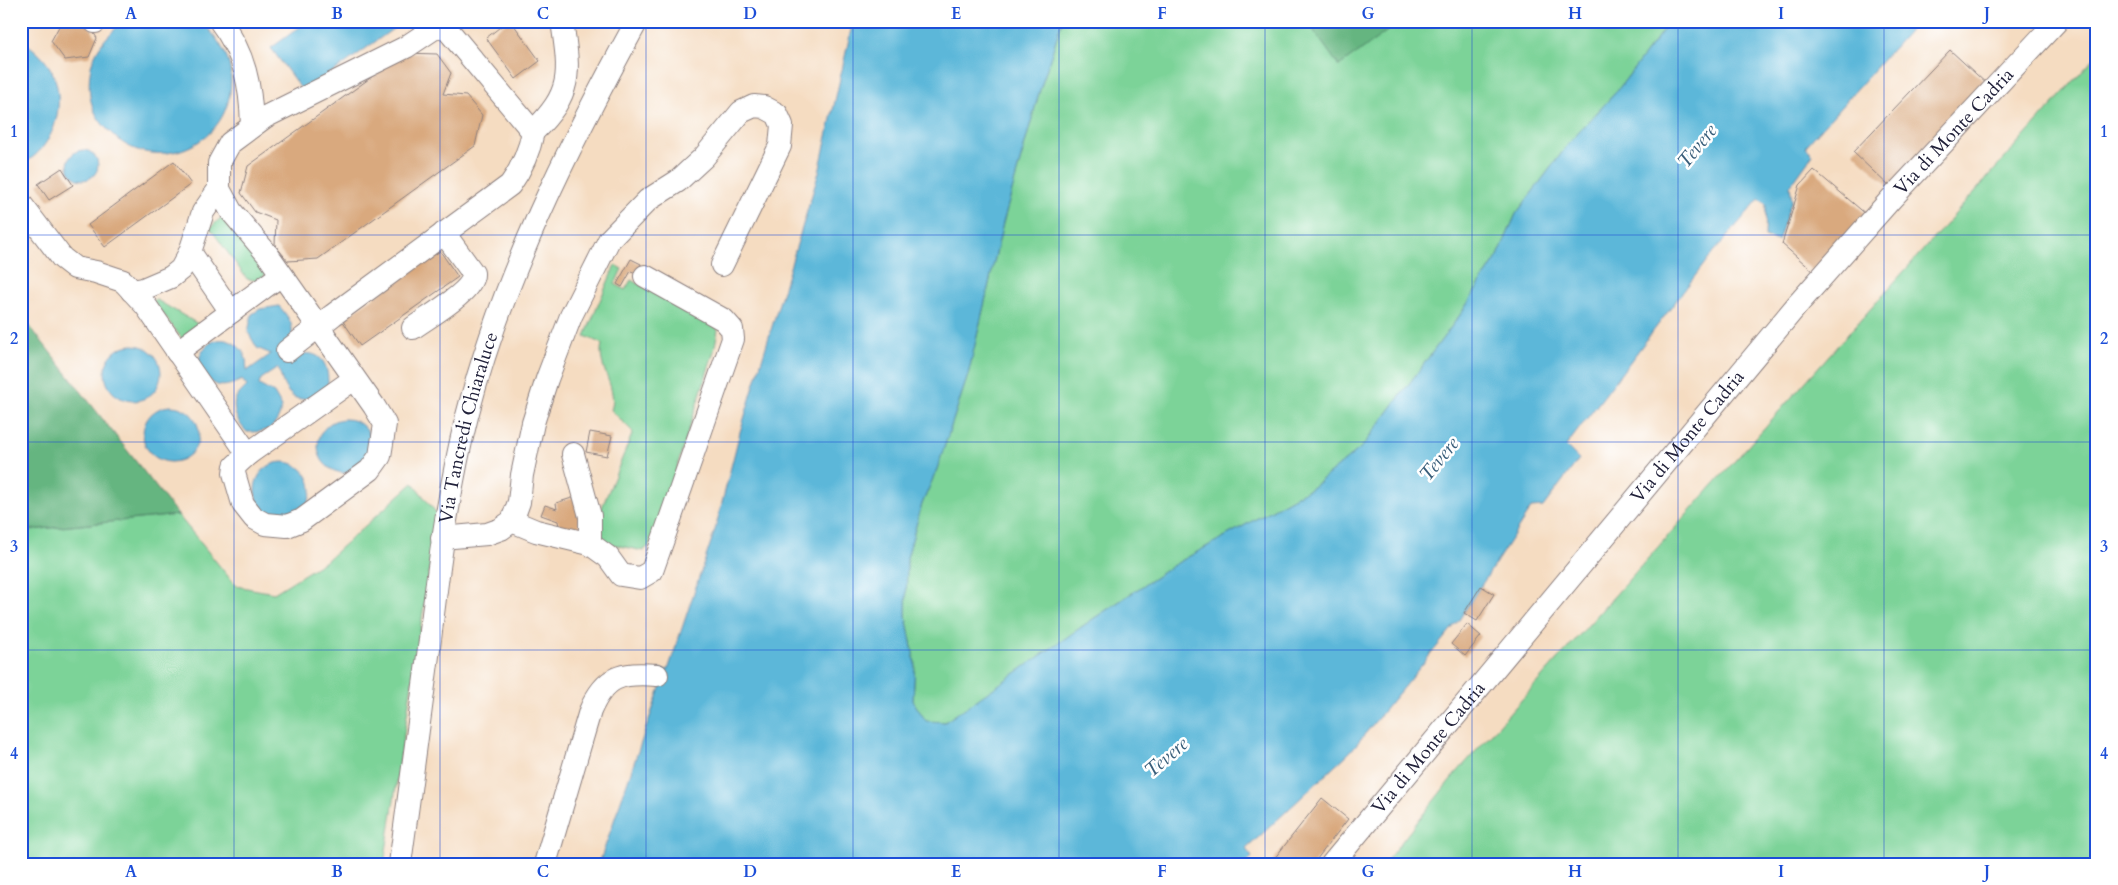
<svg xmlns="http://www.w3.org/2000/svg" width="2118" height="885" font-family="Cardo,serif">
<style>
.green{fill:#7cd398;stroke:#4f7a6a}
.forest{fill:#65b580;stroke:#446c5e}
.water{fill:#5cb7d9;stroke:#3f6c8a}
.building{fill:#d9a97e}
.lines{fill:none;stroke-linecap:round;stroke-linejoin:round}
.minor-casing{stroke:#8c7f7e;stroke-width:24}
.minor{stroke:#fff;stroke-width:22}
.grid{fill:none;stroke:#1d4ed8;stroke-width:1;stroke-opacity:0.55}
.labels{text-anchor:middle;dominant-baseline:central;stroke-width:5;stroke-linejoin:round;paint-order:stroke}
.street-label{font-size:19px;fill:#22223b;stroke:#fff}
.water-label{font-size:20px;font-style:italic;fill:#395e7a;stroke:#fff}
.neatline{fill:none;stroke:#1d4ed8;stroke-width:2}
.grid-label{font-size:16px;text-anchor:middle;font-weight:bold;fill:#1d4ed8}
</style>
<rect width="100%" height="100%" fill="#fff"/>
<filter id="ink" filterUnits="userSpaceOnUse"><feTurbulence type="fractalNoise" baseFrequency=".02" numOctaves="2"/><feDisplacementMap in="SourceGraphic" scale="10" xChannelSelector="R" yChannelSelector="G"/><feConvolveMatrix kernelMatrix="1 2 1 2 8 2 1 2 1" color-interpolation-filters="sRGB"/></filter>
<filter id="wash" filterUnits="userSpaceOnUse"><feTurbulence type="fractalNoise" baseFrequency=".0096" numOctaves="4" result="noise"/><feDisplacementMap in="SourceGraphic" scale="20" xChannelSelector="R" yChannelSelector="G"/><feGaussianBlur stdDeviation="1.12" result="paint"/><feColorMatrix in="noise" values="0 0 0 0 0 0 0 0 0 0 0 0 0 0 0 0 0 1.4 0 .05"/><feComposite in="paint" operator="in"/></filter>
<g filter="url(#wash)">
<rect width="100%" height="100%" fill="#f5dcc1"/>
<path class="green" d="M1062,21H1670L1617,91L1570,142L1516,214L1498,256L1460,315L1363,446L1313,487L1174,565L1093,619L946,722H926L913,701L915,663L906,616L907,558L922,504L937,469L968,375L1003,223L1039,93Z
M2097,55V864H1384L1451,779Z
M224,215L267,271L261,281L247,279L210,228Z
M615,265L622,269L615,284L625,290L631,280L714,325L718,330L714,351L658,526L649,546L643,551L602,542L598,517L633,432L611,410C619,388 596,367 602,344L585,336Z
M155,299L198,324L183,340L153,301Z
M413,483L438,515L384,864H21V531L178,515L236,586L274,593L327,560Z"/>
<path class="forest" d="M1307,21H1401L1339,66Z
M21,315L178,515L21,531Z"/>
<path class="water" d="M124,21C142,21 159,21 177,21C182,21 191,20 196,21C209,25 218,41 224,51C231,63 232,79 230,92C223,149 150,175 110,132C100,123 92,110 90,96C86,61 98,43 124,21Z
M308,21H404L304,93L271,48Z
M853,21H1062L1039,93L1003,223L968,375L937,469L922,504L907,558L906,616L915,663L913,701L926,721L945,722L1093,619L1174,565L1313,487L1363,446L1460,315L1498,256L1516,214L1570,142L1617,91L1670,21H1927L1925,24L1917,22L1805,147L1813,154L1790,186L1792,200L1778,241L1765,237L1766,204L1759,199L1708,259L1566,446L1579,459L1543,507L1531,508L1459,620L1350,752L1246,849L1252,857L1246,864H599L661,685L659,669L668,670L715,530L740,432L819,172Z
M21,39C34,49 48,60 54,76C66,108 53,149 21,165Z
M68 165a15 15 0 1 1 30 0a15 15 0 1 1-30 0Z
M279,306C299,328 293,335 282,360L285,363C295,352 318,348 325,365C328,372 328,378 328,385C317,395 298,408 287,390C282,384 281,375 278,368L261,379L259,385L274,393L282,407C276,429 269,432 247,432C238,424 229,406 238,395C241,392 244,389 247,386L242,380C217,392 211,385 197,363C199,359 201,353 204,349C215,333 238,339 245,356C247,360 246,366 247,371L271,354L257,348L248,332L252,314L260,309Z
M105 373a28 28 0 1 1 56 0a28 28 0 1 1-56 0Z
M143 434a28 28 0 1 1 56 0a28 28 0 1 1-56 0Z
M318 446a27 27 0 1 1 54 0a27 27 0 1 1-54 0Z
M255 490a28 28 0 1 1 56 0a28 28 0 1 1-56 0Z"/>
<g id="blocks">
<path class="building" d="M62,21H86L97,38L89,57L65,60L51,41Z
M508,21H511L540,61L516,79L486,38Z
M1950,50L1989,86L1892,189L1853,152Z
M405,53L437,54L451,73L443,94L466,96L482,115L475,146L318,259L288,261L275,245L276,220L255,212L241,193L248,166Z
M174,161L191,184L105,247L88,225Z
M62,168L73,185L49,200L38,184Z
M1814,170L1867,215L1813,271L1782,244L1800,185Z
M440,251L458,277L360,346L342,320Z
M631,259L641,264L636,273L631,271L622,287L617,284Z
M590,432L612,436L607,456L586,452Z
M575,497L580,529L560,532L558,521L541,515L545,505L557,509L556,503Z
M1481,586L1494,594L1477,621L1464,613Z
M1467,624L1481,636L1465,656L1451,644Z
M1322,798L1348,819L1313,864H1270Z"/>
</g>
</g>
<g filter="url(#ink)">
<use href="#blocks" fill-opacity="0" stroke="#8c7f7e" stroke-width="1"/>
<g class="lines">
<defs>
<g id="minor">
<path d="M220,21C245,54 251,86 252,126"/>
<path d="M95,22L96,21"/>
<path d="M533,132C573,92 570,75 562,21"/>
<path d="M21,204L62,258L75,268L96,272L123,281L146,306L248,454"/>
<path d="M190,252L231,312"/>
<path d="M132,291L143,289L171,277L181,269L190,252L203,212L219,189"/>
<path d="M413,328C426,318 475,291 473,273L444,233"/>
<path d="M287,351L333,315L510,185C522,168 529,153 533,132L442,23L406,47L265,117L230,143L219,163V189L231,211L268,255L374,406L385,424L380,456L370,470L302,520L287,526L265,524L254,518L243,504L234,473L235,466L248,454L354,379"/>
<path d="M177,352L281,275"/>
<path d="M573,454L590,516V544"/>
<path d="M512,521L536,531L590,544L608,557L621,575L640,578L652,571L733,339L732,329L724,320L645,276"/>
<path d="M442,538L487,534L501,529L512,521L519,502L522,475L533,423L547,379L571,316L609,240L648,200L678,181L704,157L741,112L754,106L764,107L777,114L782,125L780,146L722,265"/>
<path id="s1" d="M400,864C410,792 420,720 429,648C438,570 448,492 467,416C503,276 568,147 637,21"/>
<path d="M545,864L590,711C605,676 621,672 657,675"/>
<path id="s2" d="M1332,864L1798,304L1891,199L2057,21"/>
</g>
</defs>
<use href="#minor" class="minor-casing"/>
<use href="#minor" class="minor"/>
</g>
</g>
<path class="grid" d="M234,21V864M440,21V864M646,21V864M853,21V864M1059,21V864M1265,21V864M1472,21V864M1678,21V864M1884,21V864M21,235H2097M21,442H2097M21,650H2097"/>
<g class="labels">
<g class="street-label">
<text stroke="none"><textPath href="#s2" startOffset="961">Via di Monte Cadria</textPath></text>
<text stroke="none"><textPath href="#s1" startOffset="442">Via Tancredi Chiaraluce</textPath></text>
<text stroke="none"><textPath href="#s2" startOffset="556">Via di Monte Cadria</textPath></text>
<text stroke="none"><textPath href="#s2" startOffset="151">Via di Monte Cadria</textPath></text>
</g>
<g class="water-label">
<text transform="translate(1697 146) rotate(-51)">Tevere</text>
<text transform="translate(1439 459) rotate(-51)">Tevere</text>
<text transform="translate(1166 757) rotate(-41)">Tevere</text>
</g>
</g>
<rect width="2118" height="885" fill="none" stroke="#fff" stroke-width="55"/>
<rect x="28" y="28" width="2062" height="830" class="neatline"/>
<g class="grid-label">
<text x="131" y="19">A</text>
<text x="337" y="19">B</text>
<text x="543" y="19">C</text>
<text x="750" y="19">D</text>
<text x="956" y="19">E</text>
<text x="1162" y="19">F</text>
<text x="1368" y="19">G</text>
<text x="1575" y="19">H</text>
<text x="1781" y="19">I</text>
<text x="1987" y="19">J</text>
<text x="14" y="137">1</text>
<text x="2104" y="137">1</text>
<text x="14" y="344">2</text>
<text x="2104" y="344">2</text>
<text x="14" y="552">3</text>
<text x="2104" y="552">3</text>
<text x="14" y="759">4</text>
<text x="2104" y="759">4</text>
<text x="131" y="877">A</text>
<text x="337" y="877">B</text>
<text x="543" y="877">C</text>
<text x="750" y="877">D</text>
<text x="956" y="877">E</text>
<text x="1162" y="877">F</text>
<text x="1368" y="877">G</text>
<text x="1575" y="877">H</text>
<text x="1781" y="877">I</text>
<text x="1987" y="877">J</text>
</g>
</svg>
